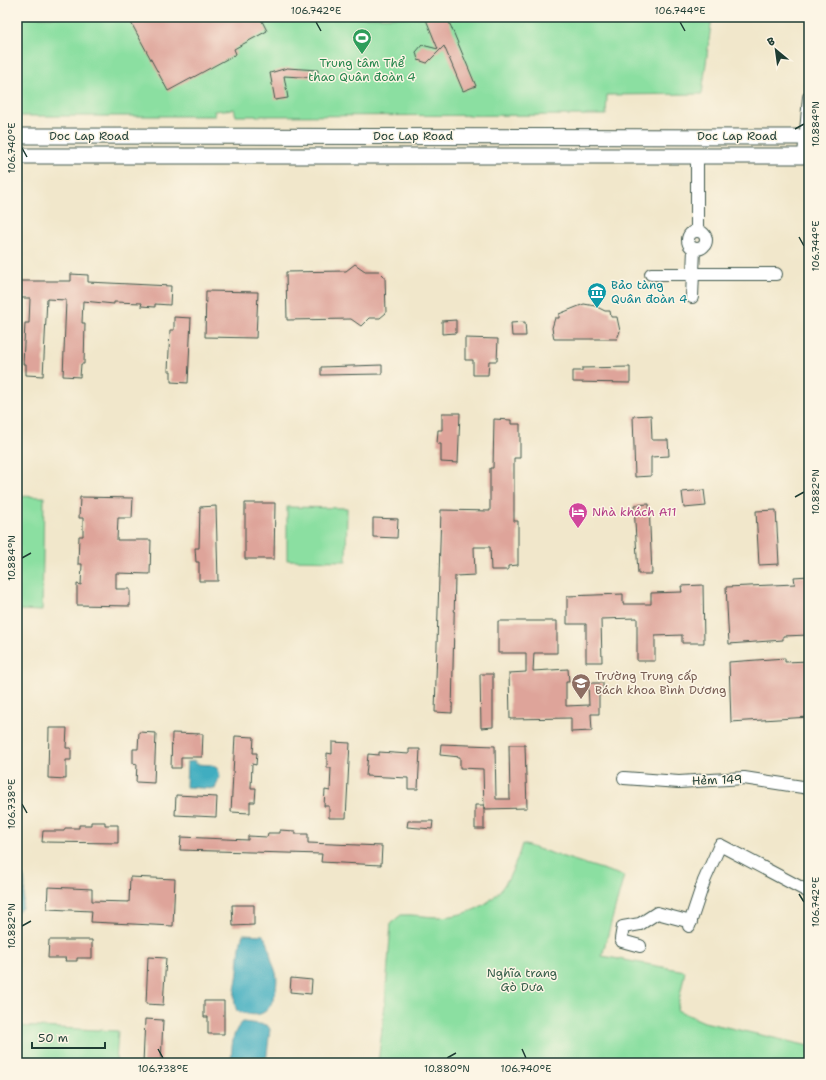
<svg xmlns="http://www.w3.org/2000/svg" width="826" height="1080" font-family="'Shantell Sans',sans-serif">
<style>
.green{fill:#8bdfa1;stroke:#558e6a}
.water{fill:#41adc0;stroke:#30757a}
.building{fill:#dea49a}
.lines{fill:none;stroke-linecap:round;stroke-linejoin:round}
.minor-casing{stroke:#3e564b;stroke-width:14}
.major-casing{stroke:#3e564b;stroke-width:17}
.minor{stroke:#fff;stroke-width:12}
.major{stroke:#fff;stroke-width:15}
.ticks{fill:none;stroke:#1f3d34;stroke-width:1.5}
.labels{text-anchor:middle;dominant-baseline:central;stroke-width:3;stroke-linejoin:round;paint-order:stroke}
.leisure-label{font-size:12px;fill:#27864d;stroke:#fcf5e5}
.street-label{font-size:12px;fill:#1f3d34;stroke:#fcf5e5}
.culture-label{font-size:12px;fill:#0d838f;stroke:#fcf5e5;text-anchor:start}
.hotel-label{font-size:12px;fill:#b23c85;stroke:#fcf5e5;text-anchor:start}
.education-label{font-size:12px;fill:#785e54;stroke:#fcf5e5;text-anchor:start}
.park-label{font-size:12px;fill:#355d4a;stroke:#fcf5e5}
.neatline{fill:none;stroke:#1f3d34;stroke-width:1.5}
.ticks-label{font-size:10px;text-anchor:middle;fill:#1f3d34}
</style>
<rect width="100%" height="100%" fill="#fcf5e5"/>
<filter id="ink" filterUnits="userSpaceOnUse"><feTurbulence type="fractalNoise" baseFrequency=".025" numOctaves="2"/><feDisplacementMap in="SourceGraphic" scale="8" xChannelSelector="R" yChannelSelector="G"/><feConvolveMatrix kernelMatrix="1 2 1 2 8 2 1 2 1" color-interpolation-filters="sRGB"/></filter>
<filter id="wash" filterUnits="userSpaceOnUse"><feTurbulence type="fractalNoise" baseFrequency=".012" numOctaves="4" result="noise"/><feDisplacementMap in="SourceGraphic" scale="16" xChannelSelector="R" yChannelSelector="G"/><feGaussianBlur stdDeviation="0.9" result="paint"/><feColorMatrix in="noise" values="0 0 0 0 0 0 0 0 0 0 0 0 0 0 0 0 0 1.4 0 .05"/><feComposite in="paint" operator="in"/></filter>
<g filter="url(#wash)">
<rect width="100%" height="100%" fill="#f1e7cb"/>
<path class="green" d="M17,17H712L702,94L607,95L606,115L236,116L234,109L214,111L215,116H17Z
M17,496L44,497L42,611L17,610Z
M287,507L347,508L346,561L287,560Z
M522,844L624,876L602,956L685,971L677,1010L704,1022L809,1046V1063H378L385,1004L391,923L401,915C413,914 426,917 438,917C489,915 509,889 522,844Z
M17,1026L118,1031L116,1063H17Z"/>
<path class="water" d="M195,761L196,764L212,765L218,769L220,775L215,789L186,787L187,762Z
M17,868C29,876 24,895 22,908L17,912Z
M243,934L263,935C269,942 269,949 271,958C272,963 275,968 276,973C278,981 276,990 274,997C267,1018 255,1017 237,1011C231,998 237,984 238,971C239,958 239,946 243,934Z
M243,1022L267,1025L270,1029L266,1063H231C232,1049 231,1031 243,1022Z"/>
<g id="blocks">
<path class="building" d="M128,17H260L267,31L234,49L236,54L168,91Z
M425,17H447L476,86L463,91L444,46L427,63L418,60L416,52L422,45L438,49Z
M287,68L318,70V78L284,76L288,98L275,100L270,73Z
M355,264L365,271H379L385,277L386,313L380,318H369L361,326L351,319L287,320L286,272L346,271Z
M71,274L88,275V282L171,286L170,305L155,304V307L141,306L142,303L114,302V304L83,301L82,323H85L84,364H81L80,377L63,376L66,300L47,299L43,376L26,375V364H23L25,323H29L30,298H17V281H71Z
M206,291L258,292L256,338L205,337Z
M584,304L595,306L605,311H610L611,317H617L618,322L620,331L617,339H554L552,328L555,318H559V314Z
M174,317L191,318L188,383L171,382V371H168L170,330H174Z
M456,320V333L442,334V321Z
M525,322L526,336H512L511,323Z
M465,338L498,339L497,361H489L488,375H473V360H465Z
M382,365V374L321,375V367Z
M630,367V383L573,382V371H582V368Z
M442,413H460L458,463L441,462V444H437L438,430H442Z
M651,415L652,440H668L669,456L651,457V476L635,477L633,416Z
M494,419L511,420V424H520V458H514V521H518V565L508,566V570H491L490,547H474L475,575L455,576L452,713L435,712L441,510L490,511V468H493Z
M704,490L706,506L684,508L682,492Z
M80,497L133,498L132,518H118L117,540H151L150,574L116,573V589H130V606L77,605V584L81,585L82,564H78L79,536H83V518H79Z
M245,503H275L274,559H245Z
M649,504L652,574H638L634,505Z
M216,506L218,581H199V562H196L195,548H199L200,507Z
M776,510L779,564L759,565L756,511Z
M373,518L398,519L397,538L373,537Z
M809,576V635L783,636V640L729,644L726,587L795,584L794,577Z
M703,585L704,643H682V635L655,636V661H637V618L601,619L602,662H586V624H567V596L623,594V604H651V593L682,592L681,586Z
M498,621H557V653H534L533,671L568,669L569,682H566V706L589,705L588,683H603V693H599V714H591L592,731L571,732V718L510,719L509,673L526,672V653H498Z
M785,658V662L809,661V717L731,722L729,662Z
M480,674H493V727L481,728Z
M49,728H67L66,748H71V760H66V779L48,778Z
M139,732L156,733L154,783L136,782L137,764L133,763V749H138Z
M172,733L203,734L202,757H181V768H171Z
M235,736L254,737L253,753H257L256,765L252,764L251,788H256L255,802H250V813L231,812Z
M332,742L350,743L346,818H329V806H324L325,790L330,791L331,768H327V753L332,754Z
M441,744L495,746L496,799H510L509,745H525L527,808L484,809L483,769L460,768V757L440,755Z
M409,749H420L418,789H408V778L366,776L368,754L379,755V752L409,754Z
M176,795L217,797L216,817L175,815Z
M475,805H484V829H475Z
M408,821H433L432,829L407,827Z
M91,822H105V825H118V843L42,842L43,831H64L65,828H79V825H91Z
M280,830L295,831V834H308V843L382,846L381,865L321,862L322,854L180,850L181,837L248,840V836L267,837L268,833H280Z
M130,877L175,879L173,926L91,922L92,911L47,909L48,887L92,889V901L129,902Z
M232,905H254V925L233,926Z
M49,940H92V958H77V961H65L66,958H48Z
M148,957L166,958L163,1005L146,1004Z
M291,978L312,980L311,994L290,992Z
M204,1001H224V1034H208V1017H204Z
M145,1019L163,1020L161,1063H143Z"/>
</g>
</g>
<g filter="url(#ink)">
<use href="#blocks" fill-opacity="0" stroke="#3e564b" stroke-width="1"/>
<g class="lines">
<defs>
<path id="minor" d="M697,155V230
M804,155L809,97
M688 240a9 9 0 1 1 18 0a9 9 0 1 1-18 0Z
M651,274H776
M692,297L694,249
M624,778L679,782L744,778L809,788
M689,926L704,881L720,845L809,892
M640,946L622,941L621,939L623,927L640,924L657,913L691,922"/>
<path id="major" d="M17,136L809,137
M17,156H809"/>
</defs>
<use href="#minor" class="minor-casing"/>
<use href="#major" class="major-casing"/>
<use href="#minor" class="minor"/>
<use href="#major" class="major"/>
</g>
</g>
<path class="ticks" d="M316,22L321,31M680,22L685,31M795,129L804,124M22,148L27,157M799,237L804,246M795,497L804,492M22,558L31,553M22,804L27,813M799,894L804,902M22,926L31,921M158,1049L163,1058M522,1049L526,1058M447,1058L456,1053"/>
<defs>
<symbol id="stadium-pin" viewBox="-11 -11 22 30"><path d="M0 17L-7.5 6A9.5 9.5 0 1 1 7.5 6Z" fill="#2e9e5b" stroke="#fcf5e5"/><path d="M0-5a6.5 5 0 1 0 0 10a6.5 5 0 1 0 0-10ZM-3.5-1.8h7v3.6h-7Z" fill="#fff"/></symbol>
<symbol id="museum-pin" viewBox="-11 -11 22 30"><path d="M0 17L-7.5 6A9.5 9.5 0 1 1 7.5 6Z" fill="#0f9aa8" stroke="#fcf5e5"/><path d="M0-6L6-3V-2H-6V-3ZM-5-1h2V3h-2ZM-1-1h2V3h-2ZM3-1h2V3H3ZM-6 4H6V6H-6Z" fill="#fff"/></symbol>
<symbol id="hotel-pin" viewBox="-11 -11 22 30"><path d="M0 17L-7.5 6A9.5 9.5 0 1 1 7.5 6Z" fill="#d1479c" stroke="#fcf5e5"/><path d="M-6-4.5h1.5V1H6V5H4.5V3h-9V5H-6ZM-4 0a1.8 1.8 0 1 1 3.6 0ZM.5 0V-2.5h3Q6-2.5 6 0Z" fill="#fff"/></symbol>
<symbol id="school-pin" viewBox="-11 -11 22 30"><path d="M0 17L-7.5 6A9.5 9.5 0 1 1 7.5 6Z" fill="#8d6e63" stroke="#fcf5e5"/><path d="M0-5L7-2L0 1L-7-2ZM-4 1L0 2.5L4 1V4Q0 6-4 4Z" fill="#fff"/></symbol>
</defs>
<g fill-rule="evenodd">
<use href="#stadium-pin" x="351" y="27" width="22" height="30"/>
<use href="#museum-pin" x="586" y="281" width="22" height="30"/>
<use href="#hotel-pin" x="567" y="501" width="22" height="30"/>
<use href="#school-pin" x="570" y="672" width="22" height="30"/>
</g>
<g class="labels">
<g class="leisure-label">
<text x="362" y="63">Trung tâm Thể<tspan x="362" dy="14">thao Quân đoàn 4</tspan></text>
</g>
<g class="street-label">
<text x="89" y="136">Doc Lap Road</text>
<text x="413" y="136">Doc Lap Road</text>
<text x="737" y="136">Doc Lap Road</text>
<text transform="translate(717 780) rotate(-2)">Hẻm 149</text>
</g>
<g class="culture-label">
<text x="611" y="285">Bảo tàng<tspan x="611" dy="14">Quân đoàn 4</tspan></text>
</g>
<g class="hotel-label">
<text x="592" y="512">Nhà khách A11</text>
</g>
<g class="education-label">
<text x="595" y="676">Trường Trung cấp<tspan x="595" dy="14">Bách khoa Bình Dương</tspan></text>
</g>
<g class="park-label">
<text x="522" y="973">Nghĩa trang<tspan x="522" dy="14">Gò Dưa</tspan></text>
</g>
</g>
<rect width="826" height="1080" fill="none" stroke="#fcf5e5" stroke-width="44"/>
<g transform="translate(776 50) rotate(331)" stroke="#fcf5e5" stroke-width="3" paint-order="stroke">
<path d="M0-3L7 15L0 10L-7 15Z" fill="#1f3d34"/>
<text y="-6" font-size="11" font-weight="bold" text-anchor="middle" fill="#1f3d34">B</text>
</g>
<path d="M32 1042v6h73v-6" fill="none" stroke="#1f3d34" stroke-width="2"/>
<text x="38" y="1042" font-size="12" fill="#1f3d34" stroke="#fcf5e5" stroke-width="3" paint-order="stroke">50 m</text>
<rect x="22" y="22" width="782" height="1036" class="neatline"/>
<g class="ticks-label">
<text x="316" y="14">106.742°E</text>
<text x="680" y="14">106.744°E</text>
<text transform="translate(815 124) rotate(-90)" y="4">10.884°N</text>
<text transform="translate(11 148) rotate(-90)" y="4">106.740°E</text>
<text transform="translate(815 246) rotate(-90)" y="4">106.744°E</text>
<text transform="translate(815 492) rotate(-90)" y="4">10.882°N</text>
<text transform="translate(11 558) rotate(-90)" y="4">10.884°N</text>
<text transform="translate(11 804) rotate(-90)" y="4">106.738°E</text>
<text transform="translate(815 902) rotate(-90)" y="4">106.742°E</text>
<text transform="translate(11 926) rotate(-90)" y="4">10.882°N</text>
<text x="163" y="1072">106.738°E</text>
<text x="447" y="1072">10.880°N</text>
<text x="526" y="1072">106.740°E</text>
</g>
</svg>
